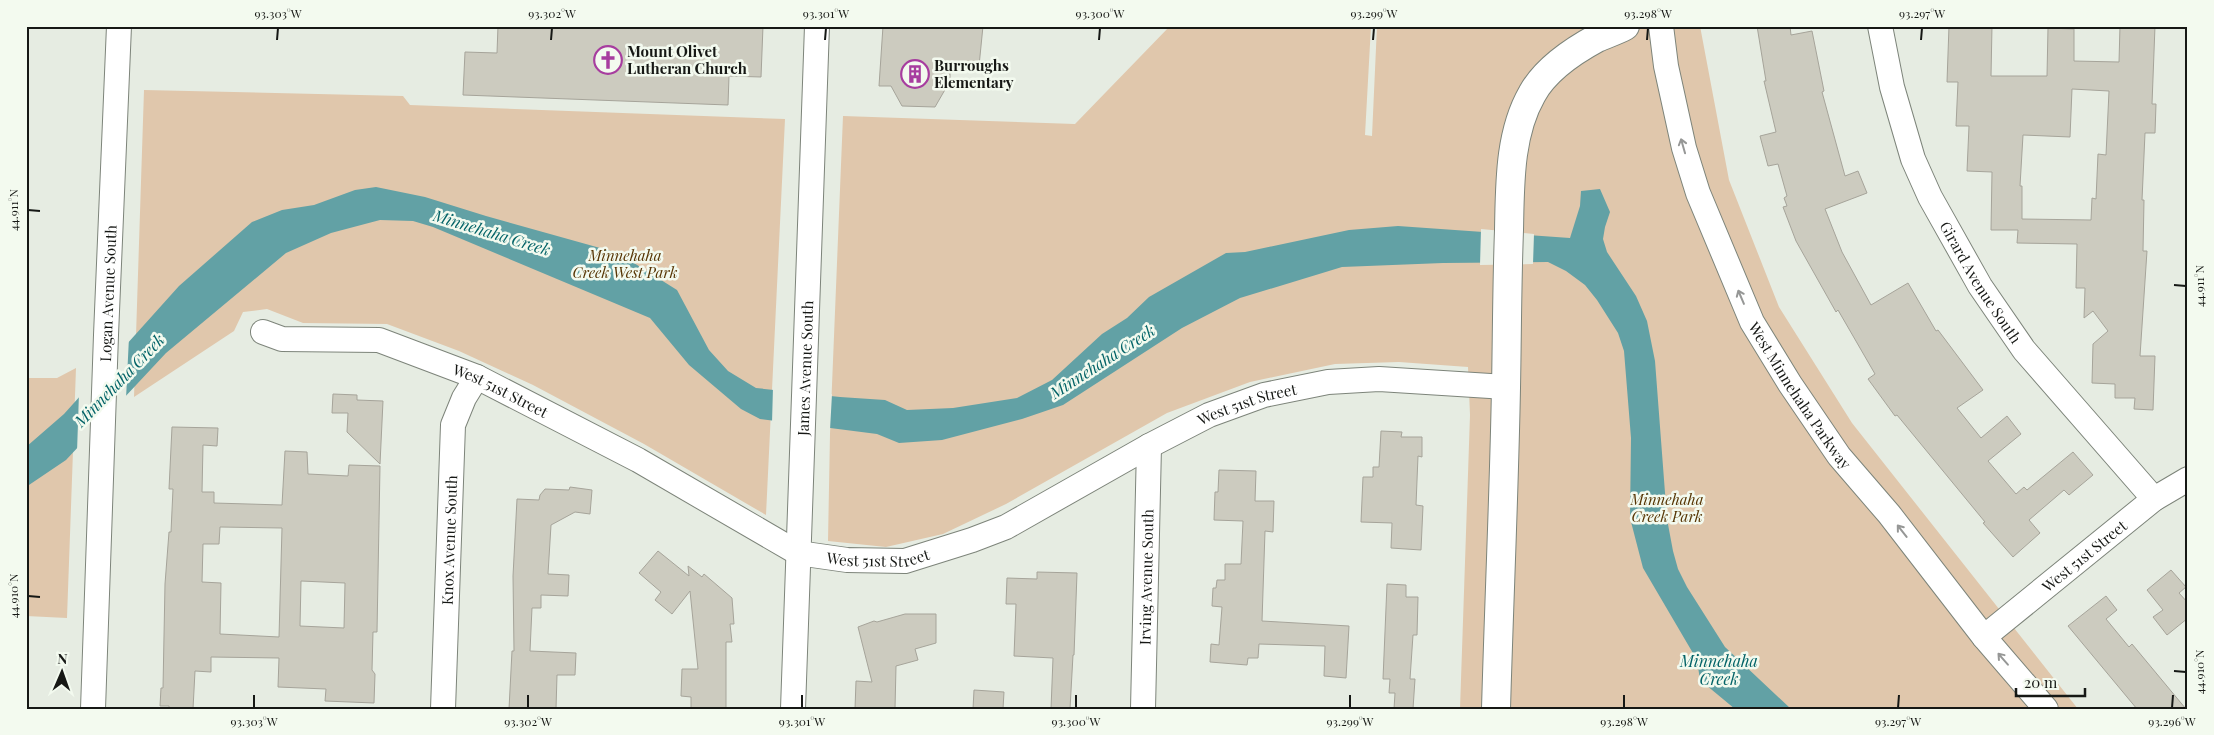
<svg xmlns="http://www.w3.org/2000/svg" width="2214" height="735" font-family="'Playfair Display',serif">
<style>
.green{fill:#e0c7ac}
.water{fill:#62a1a5}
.pier{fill:#e6ece2}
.building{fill:#cccbbf;stroke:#a6a49a;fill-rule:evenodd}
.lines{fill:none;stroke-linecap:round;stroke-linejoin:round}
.street-casing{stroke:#7d847a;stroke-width:26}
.secondary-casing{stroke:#7d847a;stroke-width:30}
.street{stroke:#fff;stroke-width:24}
.secondary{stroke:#fff;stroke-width:28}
.oneway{stroke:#969796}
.ticks{fill:none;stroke:#161815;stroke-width:2}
.labels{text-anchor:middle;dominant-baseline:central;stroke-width:5;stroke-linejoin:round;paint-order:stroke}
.poi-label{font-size:15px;font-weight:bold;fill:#161815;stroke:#f3faef;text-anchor:start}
.park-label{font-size:15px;font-style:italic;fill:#573504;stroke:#f3faef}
.street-label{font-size:15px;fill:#161815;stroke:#f3faef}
.water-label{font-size:16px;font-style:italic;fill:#036367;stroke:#f3faef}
.neatline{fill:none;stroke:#161815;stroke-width:2}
.ticks-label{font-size:12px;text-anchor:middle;fill:#161815}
</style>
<rect width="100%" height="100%" fill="#e6ece2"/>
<path class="green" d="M1170,26H1371L1365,135L1372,136L1377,26H1700L1729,180L1779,307L1852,423L2078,709H1460L1470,415L1468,367L1399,362L1335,364L1250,382L1167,413L1006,504L943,534L886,547L828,541L830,434L843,116L1075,124Z
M144,90L403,96L410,105L785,119L766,515L644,444L533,385L459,351L387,324L303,323L267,309L243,312L234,331L134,397Z
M76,368L67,618L26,616V378H57Z"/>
<path class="water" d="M376,187L425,197L486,216L618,253L677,290L709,350L728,371L756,388L840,397L885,400L907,410L953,408L1017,398L1052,380L1102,334L1127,318L1149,297L1226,253L1245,252L1349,230L1398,226L1570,238L1580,206L1581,191L1600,189L1610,212L1605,227L1603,239L1607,252L1636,296L1647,321L1655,361L1667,519L1673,551L1678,569L1687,587L1725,647L1791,709H1735L1700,680L1697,660L1643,568L1630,518L1631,438L1624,351L1618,333L1597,300L1585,285L1566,271L1548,262L1443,263L1342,267L1240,298L1182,328L1063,405L1022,419L942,440L899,443L877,434L760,419L741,409L689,365L650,318L433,227L413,221L380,220L331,233L286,253L166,353L66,460L26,487V447L64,414L179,286L252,222L282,210L314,205L355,190Z"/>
<path class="pier" d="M1481,229L1534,234L1533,264L1480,265Z
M129,337L126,399L77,452L79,393Z
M773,387L832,394L830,430L772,423Z"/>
<path class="building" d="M498,26H763L761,77L729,76L728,105L463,95L465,52L497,53Z
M883,26H983L979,66L950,65V81L935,107L902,106L891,86H879Z
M1757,26H1790L1791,35L1812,31L1824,91L1822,92L1845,176L1858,171L1867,193L1825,209L1842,252L1871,305L1908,283L1936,331L1938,330L1983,390L1957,408L1981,438L2007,416L2021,434L1988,461L2016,494L2024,487L2027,490L2073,452L2093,475L2069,495L2064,490L2029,520L2040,533L2013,557L1983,523L1985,522L1897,415L1895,416L1868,379L1875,374L1838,310L1836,312L1796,241L1783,207L1787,206L1784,198L1787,196L1778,164L1768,166L1760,136L1776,132L1764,81H1766Z
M1949,26H1992L1991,76H2047L2048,28L2074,29V61L2119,62L2120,26H2155L2152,104H2156L2155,133H2145L2142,200H2144L2143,251H2147L2140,356H2155L2153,410L2134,409L2135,398H2115V384L2092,383L2093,344L2108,331L2093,311L2084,318L2085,288H2076L2077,244L2017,243L2018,230H1991L1992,172L1967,171L1969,126H1956L1958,82H1947ZM2072,89L2109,91L2106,155L2098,154L2096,199L2092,198L2091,220L2022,219V186H2020L2023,135L2070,137Z
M333,394L357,395V400L383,401L380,464L347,432L348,413H332Z
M172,427L218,428L217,446L203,445L202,492H214V503L282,505L285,451L307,452L308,474L348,476L349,465L380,466L377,632H373L372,670L375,674L374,703L325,701L326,689L278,687L279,658L211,657V672L195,671L193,709H169V706H160L161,688H163L165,584L169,532H171L173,489H169ZM220,527L282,528L279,637L220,634L221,583L202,582L203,544H219ZM301,581L345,583L344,628L300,626Z
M1381,431L1402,432L1401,437H1422V457L1418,456L1416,505L1423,506L1421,550L1391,548L1392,523L1361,522L1363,477H1373V467H1379Z
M1219,470L1256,471L1255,501H1274L1273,532L1265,531L1262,621L1349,626L1346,678L1324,676L1325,646L1259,644L1258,658H1248L1247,665L1210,662L1211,644L1219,645L1222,607L1212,606L1213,588H1216L1217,580H1225V564H1241L1243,521L1214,520L1215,492H1218Z
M570,487L592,490L590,514L575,512L551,525L548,574L569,575L568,596L541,595V608H532L530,651L576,653L575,675H557L556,709H509L512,651H514L513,576L517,499L539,500L540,495L545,489L569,490Z
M658,551L689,576L688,566L702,577L704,574L732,598L734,624H730L732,642H726V709H691V697L681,696L682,669H698L690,591L672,614L655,600L661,592L639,573Z
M2171,570L2186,587L2179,593L2188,603V618L2167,635L2153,617L2163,610L2147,590Z
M1037,572L1077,573L1074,655H1073L1070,709H1051L1053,658L1014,656L1016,604H1006L1007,578L1037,579Z
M1387,584L1406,585V597H1418L1417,635H1413L1410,679H1415L1413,709H1394L1395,693H1389L1390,679H1383Z
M2106,596L2117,610L2106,619L2129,647L2132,644L2186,709H2137L2068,626Z
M905,614H936V643L915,649L918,660L896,666L895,709H855L856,681L872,682L858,627L874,621L877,622Z
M974,690L1004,692L1003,709H973Z"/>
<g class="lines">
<defs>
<g id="street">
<path id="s1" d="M1661,26L1666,66L1684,148L1698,193L1752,322L1790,384L1839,456L1889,514L1984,637L2046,709"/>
<path id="s2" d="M1880,26L1892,87L1913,159L1930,197L1980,286L2024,350L2154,499"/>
<path id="s3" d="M263,332L282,339L379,340L477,377L638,460L798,553L847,560L905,561L972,540L1006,527L1149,446L1209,415L1264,395L1328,382L1379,379L1506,387"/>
<path id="s4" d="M1984,637L2154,499L2188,479"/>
<path id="s5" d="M93,709L106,335L119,26"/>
<path id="s6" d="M443,709L453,425L464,398L477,377"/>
<path id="s7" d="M793,709L817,26"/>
<path id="s8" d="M1143,709L1149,446"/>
</g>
<path id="secondary" d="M1496,709C1499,602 1504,495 1506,388C1507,335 1507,283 1509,230C1510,185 1509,134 1532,94C1545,70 1573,51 1597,38C1606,34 1616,31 1625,26"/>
</defs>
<use href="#street" class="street-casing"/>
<use href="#secondary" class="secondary-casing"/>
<use href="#street" class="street"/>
<use href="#secondary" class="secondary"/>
</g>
<defs><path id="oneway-shaft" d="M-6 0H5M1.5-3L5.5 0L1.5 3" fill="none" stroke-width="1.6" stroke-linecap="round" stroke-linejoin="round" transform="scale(1.25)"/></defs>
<g class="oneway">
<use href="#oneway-shaft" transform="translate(1683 146) rotate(-106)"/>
<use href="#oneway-shaft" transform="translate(1741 297) rotate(-113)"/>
<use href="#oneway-shaft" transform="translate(1902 531) rotate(-128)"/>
<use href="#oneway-shaft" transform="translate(2003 659) rotate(-131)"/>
</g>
<path class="ticks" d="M277,40L278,28M551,40L552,28M825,40L826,28M1099,40L1100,28M1373,40L1374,28M1647,40L1648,28M1921,40L1922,28M28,210L40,211M2174,285L2186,286M28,596L40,597M2174,671L2186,672M254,708V695M528,708V695M802,708V695M1076,708V695M1350,708V695M1624,708V695M1898,708L1899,695M2172,708L2173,695"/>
<defs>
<symbol id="church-ring" viewBox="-11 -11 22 22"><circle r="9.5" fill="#f3faef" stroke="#a73d9f" stroke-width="1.5"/><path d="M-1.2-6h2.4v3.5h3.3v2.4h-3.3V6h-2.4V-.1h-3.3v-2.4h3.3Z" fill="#a73d9f"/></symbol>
<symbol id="building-ring" viewBox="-11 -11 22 22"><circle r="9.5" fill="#f3faef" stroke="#a73d9f" stroke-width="1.5"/><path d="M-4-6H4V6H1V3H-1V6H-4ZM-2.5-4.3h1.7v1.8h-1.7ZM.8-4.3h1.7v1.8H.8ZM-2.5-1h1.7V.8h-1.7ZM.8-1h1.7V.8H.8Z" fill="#a73d9f"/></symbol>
</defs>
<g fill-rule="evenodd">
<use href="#church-ring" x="592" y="44" width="32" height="32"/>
<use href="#building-ring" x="899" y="58" width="32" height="32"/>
</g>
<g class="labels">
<g class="poi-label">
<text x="627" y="51">Mount Olivet<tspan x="627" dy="17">Lutheran Church</tspan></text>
<text x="934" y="65">Burroughs<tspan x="934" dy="17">Elementary</tspan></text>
</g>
<g class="park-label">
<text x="625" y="255">Minnehaha<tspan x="625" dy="17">Creek West Park</tspan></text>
<text x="1667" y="499">Minnehaha<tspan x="1667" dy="17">Creek Park</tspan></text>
</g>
<g class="street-label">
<text stroke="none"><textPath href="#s2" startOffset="278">Girard Avenue South</textPath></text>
<text stroke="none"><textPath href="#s5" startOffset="416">Logan Avenue South</textPath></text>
<text stroke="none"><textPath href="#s7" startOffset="341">James Avenue South</textPath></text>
<text stroke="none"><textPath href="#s3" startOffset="249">West 51st Street</textPath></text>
<text stroke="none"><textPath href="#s1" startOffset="399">West Minnehaha Parkway</textPath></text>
<text stroke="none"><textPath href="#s3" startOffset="1074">West 51st Street</textPath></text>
<text stroke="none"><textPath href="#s6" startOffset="169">Knox Avenue South</textPath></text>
<text stroke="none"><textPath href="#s3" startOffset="669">West 51st Street</textPath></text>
<text stroke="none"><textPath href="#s4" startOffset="129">West 51st Street</textPath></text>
<text stroke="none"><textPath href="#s8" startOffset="132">Irving Avenue South</textPath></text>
</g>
<g class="water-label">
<text transform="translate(492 232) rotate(17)">Minnehaha Creek</text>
<text transform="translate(1102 361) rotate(-33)">Minnehaha Creek</text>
<text transform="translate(119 380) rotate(-46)">Minnehaha Creek</text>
<text x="1719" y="660">Minnehaha<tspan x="1719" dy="18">Creek</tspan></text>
</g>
</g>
<rect width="2214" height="735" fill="none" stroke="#f3faef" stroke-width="55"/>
<g transform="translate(62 672) rotate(2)" stroke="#f3faef" stroke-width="4" paint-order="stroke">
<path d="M0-4L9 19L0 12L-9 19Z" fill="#161815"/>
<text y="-8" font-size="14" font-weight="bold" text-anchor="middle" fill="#161815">N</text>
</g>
<path d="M2016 688v8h69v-8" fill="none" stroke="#161815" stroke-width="2.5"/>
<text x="2024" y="688" font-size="15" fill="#161815" stroke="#f3faef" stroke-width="4" paint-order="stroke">20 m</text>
<rect x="28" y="28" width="2158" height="680" class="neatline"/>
<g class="ticks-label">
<text x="278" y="18">93.303°W</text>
<text x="552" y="18">93.302°W</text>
<text x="826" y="18">93.301°W</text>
<text x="1100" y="18">93.300°W</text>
<text x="1374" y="18">93.299°W</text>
<text x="1648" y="18">93.298°W</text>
<text x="1922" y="18">93.297°W</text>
<text transform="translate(14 210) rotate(-90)" y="4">44.911°N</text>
<text transform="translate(2200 286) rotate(-90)" y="4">44.911°N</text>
<text transform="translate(14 596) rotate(-90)" y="4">44.910°N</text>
<text transform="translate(2200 672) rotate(-90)" y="4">44.910°N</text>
<text x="254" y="726">93.303°W</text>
<text x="528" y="726">93.302°W</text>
<text x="802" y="726">93.301°W</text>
<text x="1076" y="726">93.300°W</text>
<text x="1350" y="726">93.299°W</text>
<text x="1624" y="726">93.298°W</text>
<text x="1898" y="726">93.297°W</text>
<text x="2172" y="726">93.296°W</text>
</g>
</svg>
